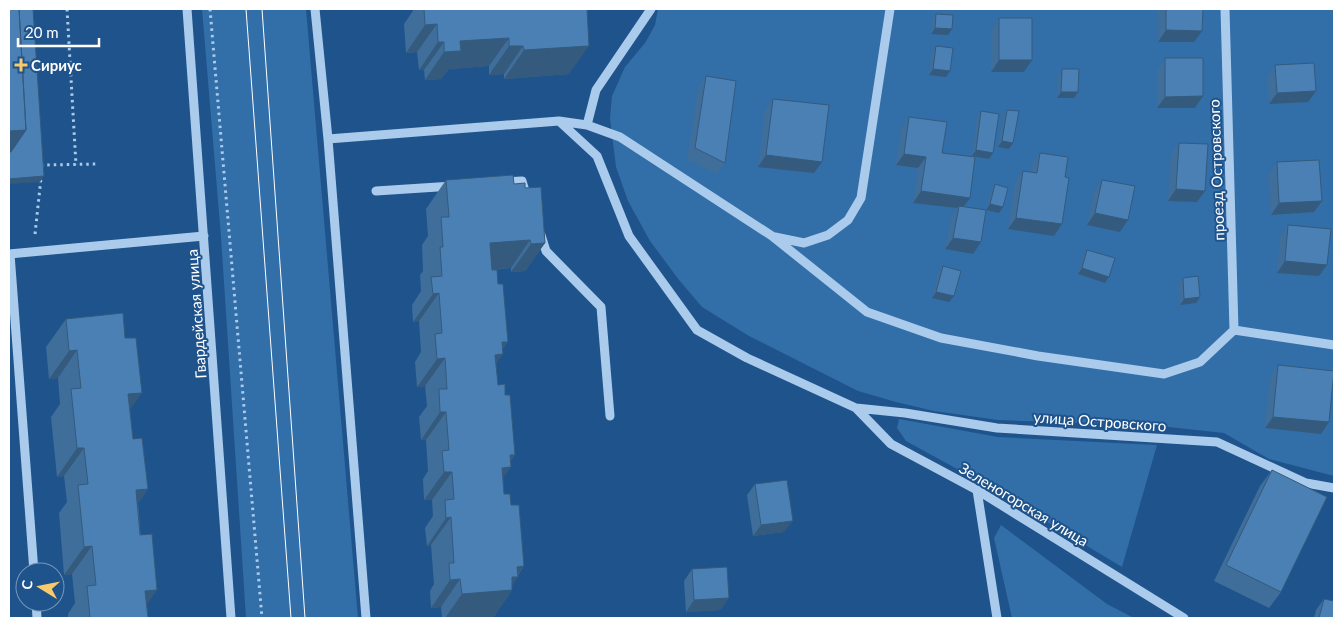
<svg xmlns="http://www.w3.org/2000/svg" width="1343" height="627" font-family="Lato,sans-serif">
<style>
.green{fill:#326ea8}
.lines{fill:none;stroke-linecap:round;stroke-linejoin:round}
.path{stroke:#abcbec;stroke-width:3;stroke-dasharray:2.5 4;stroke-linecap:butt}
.minor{stroke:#abcbec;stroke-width:9}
.tram{stroke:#fff;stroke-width:1}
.wall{fill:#406e9b}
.shaded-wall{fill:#345a7e}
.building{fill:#4b80b4;stroke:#345a7e}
.poi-dot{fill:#fac96b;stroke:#1f538b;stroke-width:2}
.labels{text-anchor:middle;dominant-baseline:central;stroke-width:4;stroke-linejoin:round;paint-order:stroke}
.poi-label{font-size:15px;font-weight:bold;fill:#fff;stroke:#1f538b;text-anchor:start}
.street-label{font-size:15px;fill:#fff;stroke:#1f538b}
</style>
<rect width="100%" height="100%" fill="#1f538b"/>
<path class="green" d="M202,9H306L358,618H246L221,237Z
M658,9H1334V476L1269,459L1224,433L1159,426L998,420L934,411L896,402L858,391L749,336L702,307L679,280L650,241L628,201L616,167L610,118L612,96L625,67L645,43L655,25Z
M899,419L998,437L1157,445L1122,567L979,481L906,441L897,428Z
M1001,525L1107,604L1134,618H1012L994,538Z"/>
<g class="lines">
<path class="path" d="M67,9L76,165
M210,9L262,618
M42,167L43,165L97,164
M35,234L41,178"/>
<path class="minor" d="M187,9L231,618
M315,9L328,139L559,121L597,156L629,236L697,330L747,358L856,408L905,413L997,428L1217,442L1306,483L1334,488
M1225,9L1234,330
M559,121L587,125L620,137L772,236L867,312L941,338L1038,356L1164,374L1200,362L1234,330
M587,125L596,90L651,9
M328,139L366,618
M503,182L522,181L526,194
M376,191L453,186
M541,235L546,251L601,307L610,416
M775,237L804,243L828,235L848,220L861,198L890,9
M9,254L204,236
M10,254L34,572
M1234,330L1334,345
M856,408L891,444L977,490L1184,618
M977,490L997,618
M36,602L37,618"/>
<path class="tram" d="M246,9L291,618
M262,9L305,618"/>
</g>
<path class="wall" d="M412,9H587L569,74L504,79V74L489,75V66L449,69L441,79L425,80L424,70H419L417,52L406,53L404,24L413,11Z
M1158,9H1203L1194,42H1158Z
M936,14L948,35L931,34L932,20Z
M999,18L1024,72H991V30Z
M936,46L950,71L946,77L929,75L932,52Z
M1165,58L1203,96L1195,108H1157V70Z
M1275,65L1308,102L1269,104L1267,77Z
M1062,69L1078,92L1074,98H1057L1058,75Z
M706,76L725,163L717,174L687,160L698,88Z
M773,99L822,162L814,173L758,167L765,110Z
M1007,110L1013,143L1009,149L998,147L1003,116Z
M981,111L993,153L989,159L972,156L977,117Z
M909,117L942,153L964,207L973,254L945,249L951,217L957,208L913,203L918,168L896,165L901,128Z
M1179,143L1197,202L1168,201L1171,154Z
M1040,153L1054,236L1008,229L1015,182L1023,171L1031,172L1032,164Z
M1277,162L1314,212L1271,215L1268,174Z
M446,180L514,184L525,188L545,243L525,271L511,272V268L492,270L498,284L508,342L502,349L503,354L496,363L498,385L505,395L515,455L510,462L503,478L504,494L511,505L524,566L512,585V590L493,618H442L441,607L431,608L430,591L434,584L431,545L427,546L425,528L433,516L432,500H424L423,479L428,471L426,440H421L419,417L427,406L425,386L417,387L415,362L421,352L419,321L413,322L412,305L421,291L420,275L423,271L422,245L428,236L426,209Z
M1102,180L1120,232L1087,225L1094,191Z
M995,184L999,213L986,210L991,190Z
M1288,225L1319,276L1277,273L1280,237Z
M1087,250L1109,277L1105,283L1078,274L1083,256Z
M943,266L949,302L932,298L938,272Z
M1183,278L1196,303L1180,305L1178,284Z
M66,319L130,410L133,439L148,489L138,503L148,618H68V614L75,603L72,574L64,575L59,513L67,502L64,476L57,477L51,417L60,404L58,378L49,379L46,347Z
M1278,365L1321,434L1265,428L1270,377Z
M1272,470L1281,592L1269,608L1214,581L1260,486Z
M755,484L784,532L753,536L747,495Z
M692,569L721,610L686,612L684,581Z
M1324,599L1334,618H1314L1316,610Z"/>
<path class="shaded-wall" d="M437,24L417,52L406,53L425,25Z
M935,28L952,29L948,35L931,34Z
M1166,30L1202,31L1194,42H1158Z
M509,38L489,66L449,69L441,79L425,80L444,52L460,41Z
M438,42H444L424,70H419Z
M509,46H523L504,74L489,75Z
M589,46L569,74L504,79L524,50Z
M999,60H1032L1024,72H991Z
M933,69L950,71L946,77L929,75Z
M1316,91L1308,102L1269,104L1277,93Z
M1061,92H1078L1074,98H1057Z
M1203,96L1195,108H1157L1165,97Z
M26,130L9,155V131Z
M1002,141L1013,143L1009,149L998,147Z
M976,150L993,153L989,159L972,156Z
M904,154L926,157L918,168L896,165Z
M766,155L822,162L814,173L758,167Z
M44,176L40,182L9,184V179Z
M1176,189L1205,191L1197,202L1168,201Z
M921,191L970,198L962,209L959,206L957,208L913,203Z
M1322,201L1314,212L1271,215L1279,203Z
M990,204L1003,207L999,213L986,210Z
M1095,213L1128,220L1120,232L1087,225Z
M1016,218L1062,224L1054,236L1008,229Z
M953,238L981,242L973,254L945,249Z
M530,240L511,268L470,271L490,243Z
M545,243L525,271L511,272L531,244Z
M1285,261L1327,265L1319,276L1277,273Z
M1082,268L1109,277L1105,283L1078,274Z
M936,292L954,296L949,302L932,298Z
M439,293L419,321L413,322L433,294Z
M1200,297L1196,303L1180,305L1184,299Z
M502,342H508L499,354H503L483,382L476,383Z
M77,350L58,378L49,379L69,351Z
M445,358L425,386L417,387L437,359Z
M142,393L122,421L128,394Z
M440,412H446L426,440H421Z
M1273,417L1329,422L1321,434L1265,428Z
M77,448H84L64,476L57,477Z
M510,455H515L506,468L511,467L491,496H483Z
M444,472H452L432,500H424Z
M148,489L128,517L136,490Z
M451,517L431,545L427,546L446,518Z
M793,521L784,532L753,536L761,525Z
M92,546L72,574L64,575L84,547Z
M524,566L516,577H518L508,591L512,590L493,618H445L462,594L517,567Z
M460,579L441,607L431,608L450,580Z
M157,590L138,618L145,591Z
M729,598L721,610L686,612L694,600Z"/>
<path class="building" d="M9,9H19L26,130L9,131Z
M19,9H33L44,176L9,179V152H11L26,130Z
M424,9H587L589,46L524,50L523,46H509V38L460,41L461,51L444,52V42H438L437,24L425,25Z
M1166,9H1203L1202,31L1166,30Z
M936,14L953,15L952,29L935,28Z
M999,18H1032V60H999Z
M936,46L953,48L950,71L933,69Z
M1165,58H1203V96L1165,97Z
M1314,63L1316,91L1277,93L1275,65Z
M1062,69H1079L1078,92H1061Z
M706,76L736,81L725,163L695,148Z
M773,99L829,105L822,162L766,155Z
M1007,110L1019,111L1013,143L1002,141Z
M981,111L999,114L993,153L976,150Z
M909,117L947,122L942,153L975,157L970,198L921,191L926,157L904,154Z
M1179,143L1208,144L1205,191L1176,189Z
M1040,153L1068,157L1065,177L1069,178L1062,224L1016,218L1023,171L1037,173Z
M1319,160L1322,201L1279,203L1277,162Z
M513,175L514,184L525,183V188L541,187L545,243L531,244L530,240L490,243L492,270H497L498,284H503L508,342H502L503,354L495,355L498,385L505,384V395H510L515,455H510L511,467L502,468L504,494H510L511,505H519L524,566L517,567L518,577H512V590L462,594L460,579L450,580L449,563H454L451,517L446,518L445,500L454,499L452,472H444L442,451L449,450L446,412H440L439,389H447L445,358L437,359L435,334L442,333L439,293L433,294L431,277L442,276L440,247H443L441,217H449L446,180Z
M1102,180L1135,186L1128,220L1095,213Z
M995,184L1008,188L1003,207L990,204Z
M959,206L986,210L981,242L953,238Z
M1288,225L1331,229L1327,265L1285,261Z
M1087,250L1115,258L1109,277L1082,268Z
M943,266L961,271L954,296L936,292Z
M1198,276L1200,297L1184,299L1183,278Z
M123,313L125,338H136L142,393L128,394L133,439L142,438L148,489L136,490L140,535L152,534L157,590L145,591L148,618H90L87,586L96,585L92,546L84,547L78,485L88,484L84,448H77L71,389L81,388L77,350L69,351L66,319Z
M1278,365L1334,371L1329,422L1273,417Z
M1272,470L1327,497L1281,592L1226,565Z
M787,480L793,521L761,525L755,484Z
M727,567L729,598L694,600L692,569Z
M1324,599L1334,601V618H1319Z"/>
<path class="poi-dot" d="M18.5 57.5h5v5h5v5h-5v5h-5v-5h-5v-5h5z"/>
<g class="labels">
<g class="poi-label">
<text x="31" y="65">Сириус</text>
</g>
<g class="street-label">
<text transform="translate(1216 170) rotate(-92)">проезд Островского</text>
<text transform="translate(196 314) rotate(-94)">Гвардейская улица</text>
<text transform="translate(1100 421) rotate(4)">улица Островского</text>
<text transform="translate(1024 504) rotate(31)">Зеленогорская улица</text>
</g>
</g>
<rect width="1343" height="627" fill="none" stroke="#ffffff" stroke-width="20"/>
<g transform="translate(40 587) rotate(280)"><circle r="24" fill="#1f538b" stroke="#7998b9"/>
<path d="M0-4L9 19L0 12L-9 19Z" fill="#fac96b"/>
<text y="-8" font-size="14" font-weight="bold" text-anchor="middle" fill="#ffffff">С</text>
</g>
<path d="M18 38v8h81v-8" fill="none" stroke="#ffffff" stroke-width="2.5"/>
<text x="25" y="38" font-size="15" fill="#ffffff" stroke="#1f538b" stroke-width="4" paint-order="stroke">20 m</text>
</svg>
